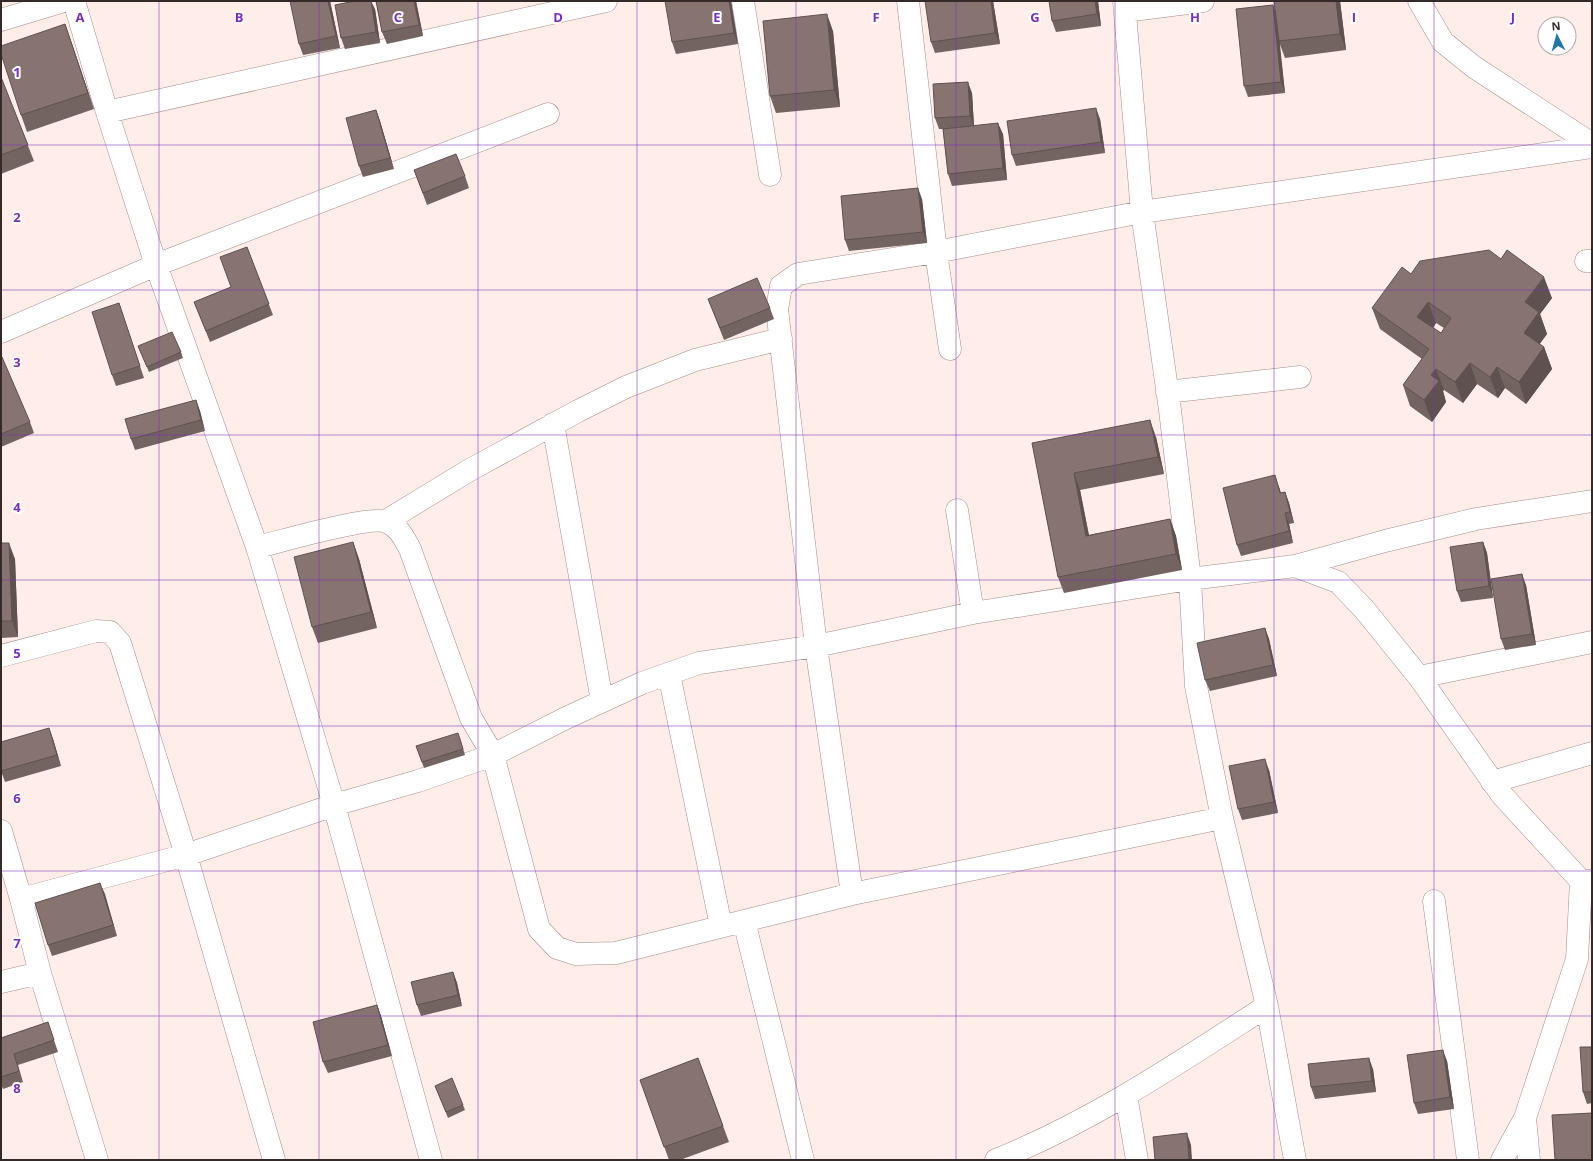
<svg xmlns="http://www.w3.org/2000/svg" width="1593" height="1161" font-family="'Open Sans',sans-serif">
<style>
.lines{fill:none;stroke-linecap:round;stroke-linejoin:round}
.minor-casing{stroke:#a28e8b;stroke-width:23}
.minor{stroke:#fff;stroke-width:22}
.wall{fill:#746461;fill-rule:evenodd}
.shaded-wall{fill:#5e514f}
.building{fill:#877471;stroke:#5e514f;fill-rule:evenodd}
.grid{fill:none;stroke:#7b2cbf;stroke-width:1;stroke-opacity:0.55}
.grid-label{font-size:13px;text-anchor:middle;font-weight:bold;fill:#7b2cbf;stroke:#fff;stroke-width:4;stroke-linejoin:round;paint-order:stroke}
</style>
<rect width="100%" height="100%" fill="#ffedea"/>
<g class="lines">
<defs>
<path id="minor" d="M74,1L107,112L156,265L257,547L334,805L431,1160
M743,1L770,175
M908,1L936,252L950,349
M1419,1L1443,42L1474,67L1592,144
M1125,11L1203,1
M1,20L64,1
M107,112L606,1
M1586,261H1592
M1,332L156,265L548,114
M1167,392L1300,377
M553,424L602,701
M957,510L973,613
M386,521L468,471L578,411L626,387L695,360L781,339
M257,547C279,542 370,515 387,522C399,527 404,538 410,549L471,718L493,755L539,929L557,948L576,954L616,953L852,894L1222,818
M1295,566L1338,582L1364,609L1419,677L1502,795L1581,881H1592
M1,656L96,631L110,632L120,643L186,855L274,1160
M669,674L721,926
M1419,677L1592,642
M1492,782L1592,753
M1,831L21,899
M852,894L816,646L777,309L781,286L798,274L936,252L1142,212L1592,147
M1434,901L1468,1160
M744,921L803,1160
M1,982L40,973
M1267,1006L1295,1160
M1126,1095L1137,1160
M1525,1118L1529,1160
M97,1160L40,973L21,899L186,855L334,805L418,781L493,755L566,718L642,683L699,663L816,646L973,613L1190,579L1295,566L1385,541L1476,519L1592,501
M996,1160C1093,1121 1180,1062 1267,1006L1222,818L1196,686L1190,579L1170,410L1142,212L1124,1
M1502,1160L1525,1118L1577,959L1581,881"/>
</defs>
<use href="#minor" class="minor-casing"/>
<use href="#minor" class="minor"/>
</g>
<path class="wall" d="M330,1L340,48L303,55L299,44Z
M376,1H416L423,36L387,44L382,32Z
M731,1L738,44L676,54L672,42Z
M993,1L1000,44L935,53L931,42Z
M1098,1L1101,26L1056,32L1052,21Z
M1274,1H1340L1346,50L1285,58L1279,42L1285,93L1248,97L1244,86L1273,5L1275,13Z
M375,9L380,43L345,49L341,38Z
M65,24L94,109L27,132L21,115Z
M833,31L840,107L776,113L770,96Z
M1,77L34,161L1,174Z
M972,93L974,126L1003,134L1007,180L952,186L948,174L943,129H939L935,118Z
M376,110L380,121L394,169L363,177L359,166Z
M1100,119L1105,153L1016,166L1012,155Z
M414,170L465,176L469,188L427,205Z
M922,199L927,243L849,251L845,240Z
M247,247L273,315L210,342L194,302L231,287Z
M1411,274L1552,298L1540,314L1547,334L1539,344L1544,347L1552,369L1526,404L1505,388L1498,398L1477,384L1463,403L1444,390L1443,391L1446,402L1432,422L1410,406L1403,385L1422,359L1380,329L1372,308ZM1436,323L1444,328L1441,333L1433,328Z
M708,299L770,308L774,319L724,340Z
M119,303L144,378L116,386L112,375Z
M138,346L181,352L183,358L149,372Z
M1,357L30,422L34,433L1,447Z
M196,400L200,411L205,431L135,450L131,439Z
M1156,437L1164,474L1080,490L1089,535L1170,519L1176,536L1182,570L1064,593L1058,577L1032,443Z
M1279,487L1281,493L1285,492L1289,503L1294,523L1289,524L1293,543L1241,556L1237,545Z
M353,542L359,559L377,628L318,643L312,627Z
M1483,542L1487,553L1493,598L1461,602L1457,591Z
M1,543L15,559L18,637L1,638Z
M1526,585L1536,645L1505,650L1501,639Z
M1265,628L1269,639L1277,676L1210,691L1205,680Z
M49,728L53,739L61,766L5,782L1,771Z
M460,738L465,755L424,768L416,746Z
M1269,770L1278,813L1242,820L1238,809Z
M100,883L117,936L52,956L48,945Z
M453,972L457,983L462,1006L421,1016L417,1005Z
M377,1005L381,1016L392,1056L328,1073L323,1062Z
M48,1022L58,1052L18,1065L23,1082L3,1089L1,1084V1038Z
M1592,1047V1103L1587,1104L1583,1092Z
M698,1058L729,1142L680,1160H669L640,1080Z
M1447,1061L1454,1109L1418,1114L1414,1103Z
M1373,1069L1376,1092L1315,1099L1311,1087Z
M435,1086L463,1105L465,1110L448,1118Z"/>
<path class="shaded-wall" d="M328,1H330L340,48L336,36Z
M371,1L375,9L380,43L376,32Z
M414,1H416L423,36L419,25Z
M729,1H731L738,44L734,33Z
M991,1H993L1000,44L995,33Z
M1095,1H1098L1101,26L1097,14Z
M1336,1H1340L1346,50L1340,34Z
M1273,5L1277,16L1285,93L1281,82Z
M827,14L833,31L840,107L834,90Z
M65,24L71,41L94,109L88,93Z
M968,82L972,93L974,127L970,116Z
M1096,108L1100,119L1105,153L1101,142Z
M376,110L380,121L394,169L390,158Z
M998,123L1003,134L1007,180L1003,168Z
M918,188L922,199L927,243L923,232Z
M1544,277L1552,298L1540,314L1547,334L1532,355L1524,333L1525,302Z
M1428,302L1436,323L1425,339L1417,317Z
M1544,347L1552,369L1526,404L1519,382Z
M1470,363L1477,384L1463,403L1455,382Z
M1497,367L1505,388L1498,398L1490,377Z
M1436,369L1444,390L1443,391L1446,402L1432,422L1424,400L1431,375Z
M196,400L200,411L205,431L201,420Z
M1150,420L1156,437L1164,474L1158,457Z
M1074,473L1080,490L1092,552L1086,536Z
M1275,475L1279,487L1284,505L1280,493Z
M1285,492L1289,503L1294,523L1290,512Z
M1285,513L1289,524L1293,543L1289,531Z
M1170,519L1176,536L1182,570L1176,554Z
M353,542L359,559L377,628L371,612Z
M1483,542L1487,553L1493,598L1489,586Z
M9,543L15,559L18,637L12,621Z
M1522,574L1526,585L1536,645L1532,634Z
M1265,628L1269,639L1277,676L1273,665Z
M49,728L53,739L61,766L57,755Z
M1265,759L1269,770L1278,813L1274,802Z
M100,883L105,894L117,936L113,925Z
M453,972L457,983L462,1006L458,995Z
M377,1005L381,1016L392,1056L388,1045Z
M1443,1050L1447,1061L1454,1109L1450,1097Z
M1369,1058L1373,1069L1376,1092L1372,1081Z
M1187,1133L1191,1145L1192,1160H1189Z"/>
<path class="building" d="M290,1H328L336,36L299,44Z
M355,1H371L376,32L341,38L335,5Z
M376,1H414L419,25L382,32Z
M665,1H729L734,33L672,42Z
M925,1H991L995,33L931,42Z
M1049,1H1095L1097,14L1052,21Z
M1274,1H1336L1340,34L1279,41Z
M1273,5L1281,82L1244,86L1236,9Z
M827,14L834,90L770,96L763,21Z
M65,24L88,93L21,115L1,54V46Z
M1,77L28,145L1,155Z
M968,82L970,116L935,118L933,84Z
M1096,108L1101,142L1012,155L1007,121Z
M376,110L390,158L359,166L346,118Z
M998,123L1003,168L948,174L943,129Z
M456,154L465,176L423,193L414,170Z
M918,188L923,232L845,240L841,196Z
M247,247L269,304L206,331L194,302L231,287L220,257Z
M1489,250L1501,259L1507,250L1544,277L1525,302L1539,312L1524,333L1544,347L1519,382L1497,367L1490,377L1470,363L1455,382L1436,369L1431,375L1439,381L1424,400L1403,385L1429,349L1372,308L1402,267L1411,274L1420,261ZM1428,302L1451,318L1441,333L1417,317Z
M757,278L770,308L720,328L708,299Z
M119,303L140,366L112,375L92,312Z
M172,332L181,352L147,367L138,346Z
M1,357H2L30,422L1,434Z
M196,400L201,420L131,439L125,419Z
M1150,420L1158,457L1074,473L1086,536L1170,519L1176,554L1058,577L1032,443Z
M1275,475L1280,493L1285,492L1290,512L1285,513L1289,531L1237,545L1223,488Z
M353,542L371,612L312,627L294,557Z
M1483,542L1489,586L1457,591L1450,547Z
M1,543H9L12,621H1Z
M1522,574L1532,634L1501,639L1491,579Z
M1265,628L1273,665L1205,680L1197,643Z
M49,728L57,755L1,771V742Z
M458,733L463,749L422,762L416,746Z
M1265,759L1274,802L1238,809L1229,766Z
M100,883L113,925L48,945L35,903Z
M453,972L458,995L417,1005L411,982Z
M377,1005L388,1045L323,1062L313,1022Z
M48,1022L54,1040L14,1054L19,1071L1,1077V1038Z
M1580,1047H1592V1092H1583Z
M1443,1050L1450,1097L1414,1103L1407,1055Z
M698,1058L723,1126L664,1147L640,1080Z
M1369,1058L1372,1081L1311,1087L1308,1064Z
M452,1078L463,1105L446,1112L435,1086Z
M1592,1113V1160H1555L1552,1115Z
M1187,1133L1189,1160H1155L1153,1137Z"/>
<path class="grid" d="M159,1V1160M319,1V1160M478,1V1160M637,1V1160M796,1V1160M956,1V1160M1115,1V1160M1274,1V1160M1434,1V1160M1,145H1592M1,290H1592M1,435H1592M1,580H1592M1,726H1592M1,871H1592M1,1016H1592"/>
<g class="grid-label">
<text x="80" y="22">A</text>
<text x="239" y="22">B</text>
<text x="398" y="22">C</text>
<text x="558" y="22">D</text>
<text x="717" y="22">E</text>
<text x="876" y="22">F</text>
<text x="1035" y="22">G</text>
<text x="1195" y="22">H</text>
<text x="1354" y="22">I</text>
<text x="1513" y="22">J</text>
<text x="17" y="77">1</text>
<text x="17" y="222">2</text>
<text x="17" y="367">3</text>
<text x="17" y="512">4</text>
<text x="17" y="658">5</text>
<text x="17" y="803">6</text>
<text x="17" y="948">7</text>
<text x="17" y="1093">8</text>
</g>
<rect width="1593" height="1161" fill="none" stroke="#332a29" stroke-width="4"/>
<g transform="translate(1557 36) rotate(354)"><circle r="19" fill="#ffffff" stroke="#adaaa9"/>
<path d="M0-3L7 15L0 10L-7 15Z" fill="#2077a6"/>
<text y="-6" font-size="11" font-weight="bold" text-anchor="middle" fill="#332a29">N</text>
</g>
</svg>
